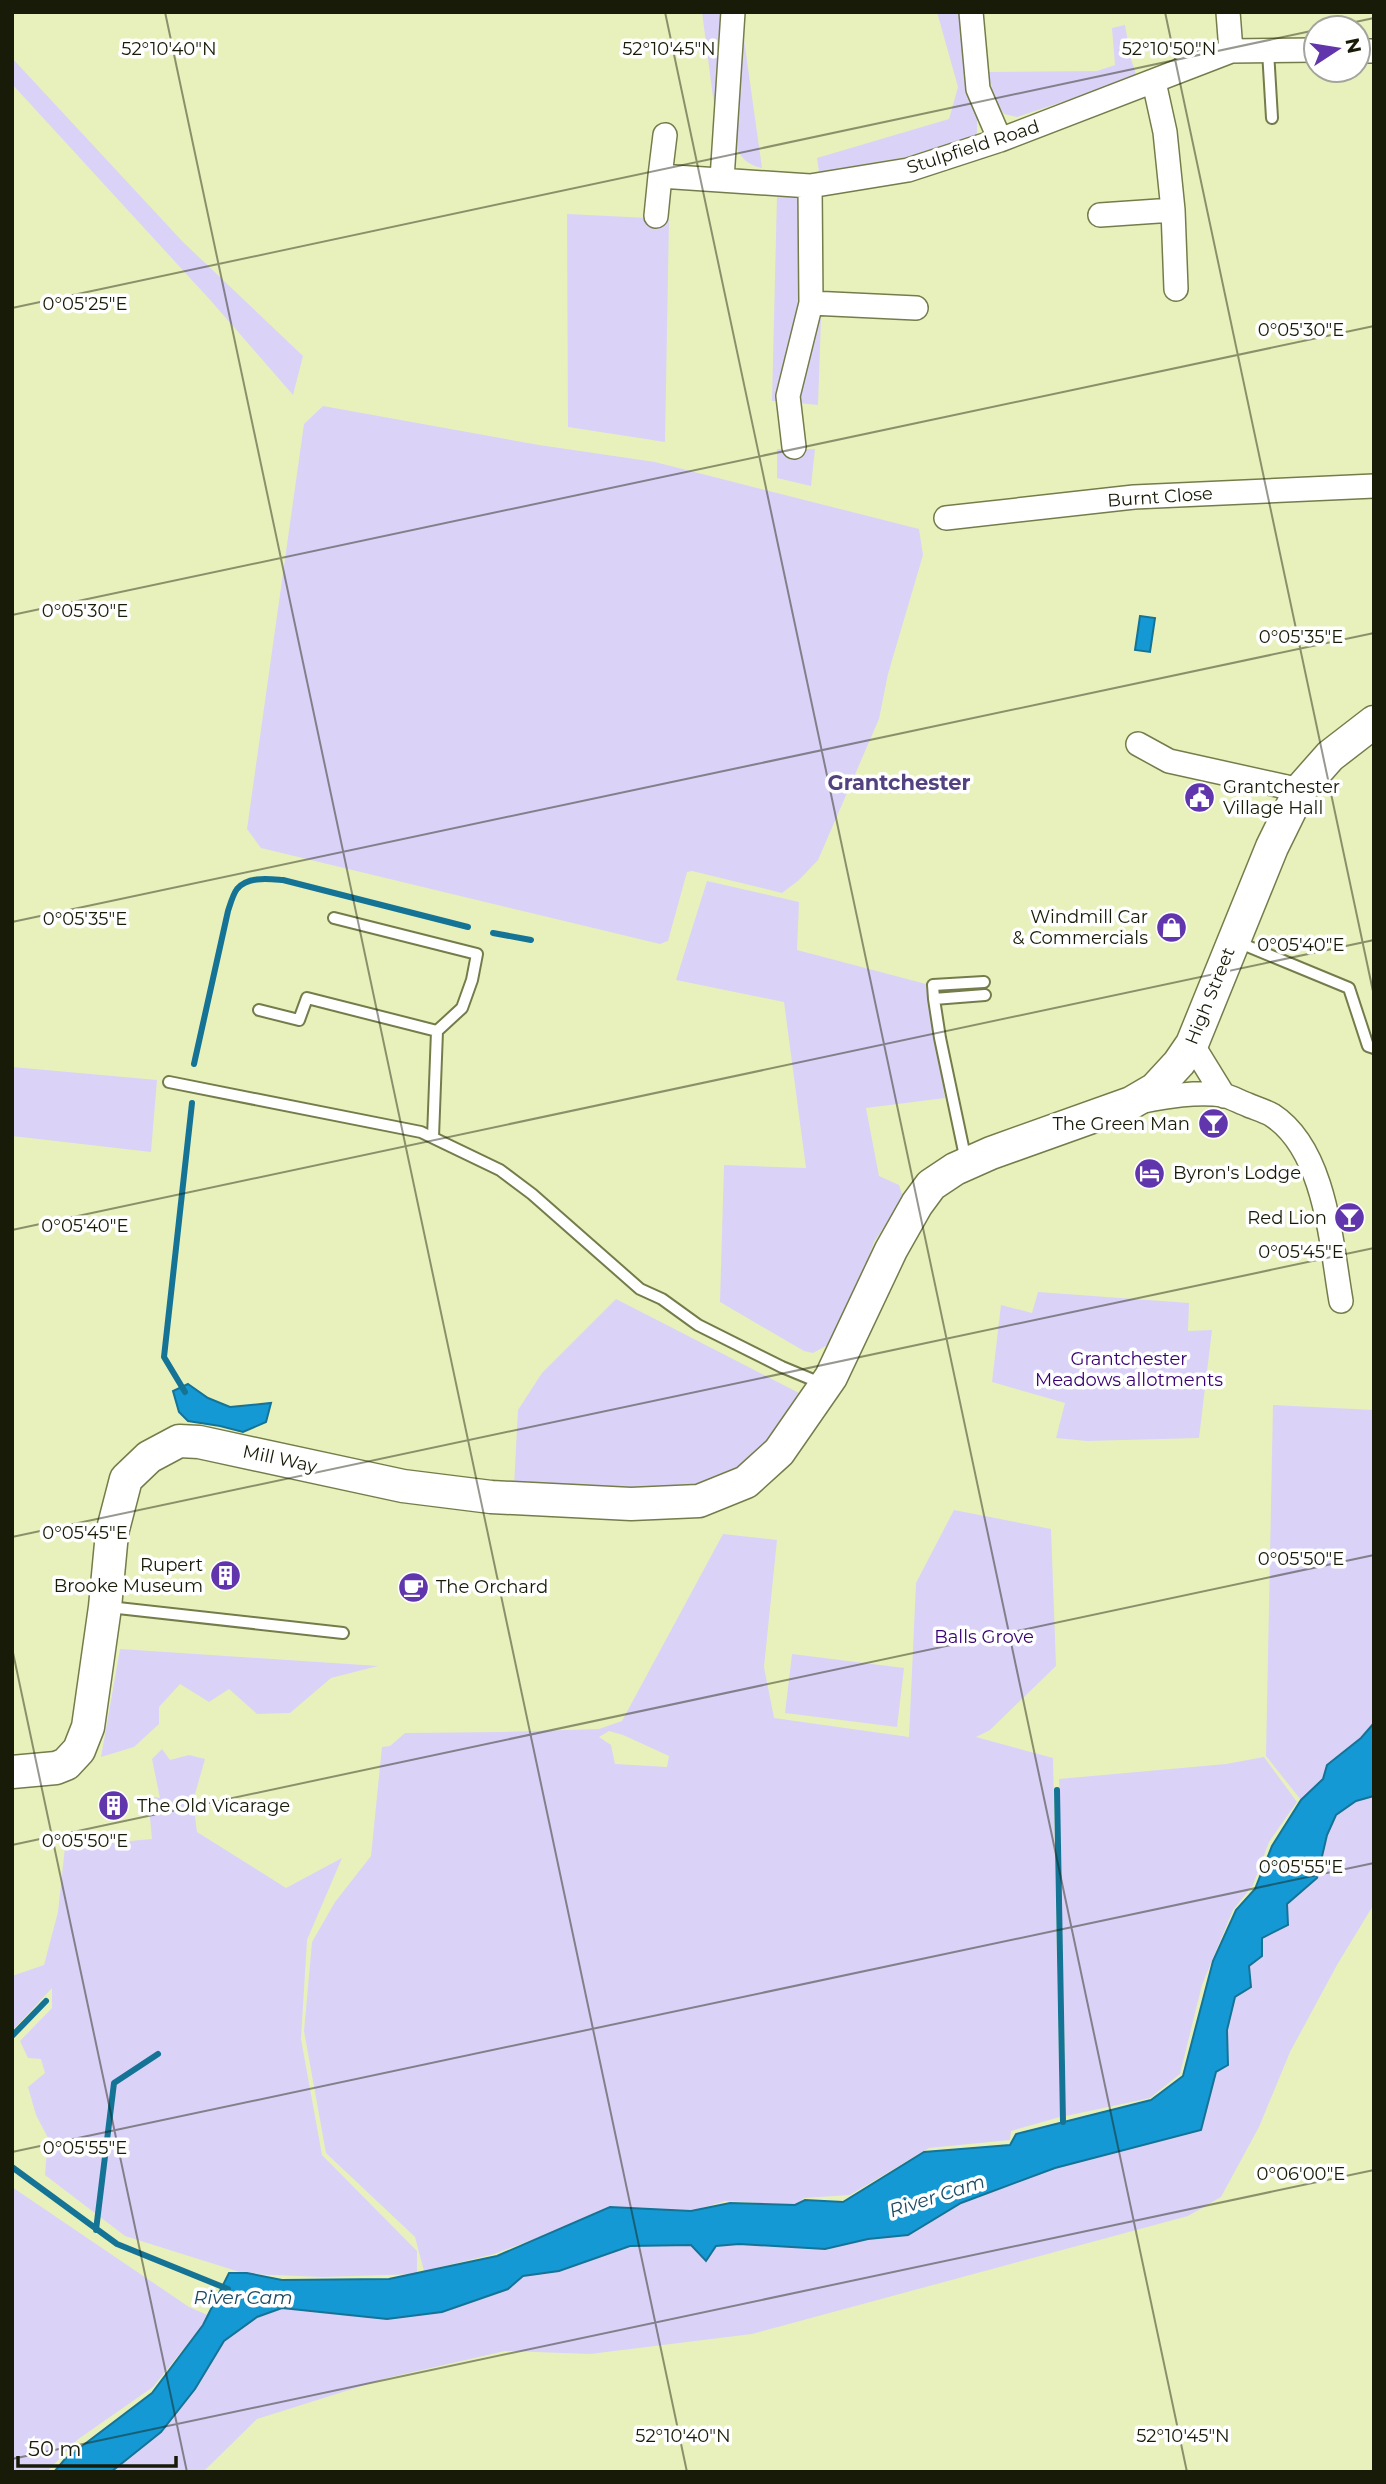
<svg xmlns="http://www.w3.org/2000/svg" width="1386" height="2484" font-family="Montserrat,sans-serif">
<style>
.green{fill:#dbd2f8;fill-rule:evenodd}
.water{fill:#1499d4;stroke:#157396;stroke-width:2}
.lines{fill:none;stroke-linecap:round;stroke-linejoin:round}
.stream{stroke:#157396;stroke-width:6}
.lane-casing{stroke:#757c4b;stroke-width:14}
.street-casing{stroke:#757c4b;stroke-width:26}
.secondary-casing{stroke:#757c4b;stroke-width:35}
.lane{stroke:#fff;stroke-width:10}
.street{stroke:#fff;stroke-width:23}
.secondary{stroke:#fff;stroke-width:32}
.ticks{fill:none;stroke:#181b07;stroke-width:2;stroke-opacity:0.45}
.labels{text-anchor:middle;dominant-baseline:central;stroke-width:7;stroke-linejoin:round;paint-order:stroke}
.street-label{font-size:18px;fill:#181b07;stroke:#fff}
.poi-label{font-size:18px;fill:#181b07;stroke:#fff;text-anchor:start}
.park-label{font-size:18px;fill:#380073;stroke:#fff}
.water-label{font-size:19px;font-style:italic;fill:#1d4b64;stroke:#fff}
.quarter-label{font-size:21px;font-weight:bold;fill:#544280;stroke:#fff}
.ticks-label{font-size:18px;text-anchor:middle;fill:#181b07;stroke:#fff;stroke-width:7;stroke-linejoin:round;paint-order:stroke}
</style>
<rect width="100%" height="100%" fill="#e8f1bc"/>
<path class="green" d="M702,12H724L719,144Z
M937,12H966L977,101V135L906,157L819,172L817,158L949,119L958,87Z
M742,25L762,168C747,165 740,157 734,143Z
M1125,25L1131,59L1137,77L1017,117L1004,114L994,99L988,72L1097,71L1115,65L1112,28Z
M12,58L183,242L303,356L293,395L212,302L12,84Z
M777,196L803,199L804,290L779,401H772Z
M567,214L669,219L665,442L568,427Z
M812,319L821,320L818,405L798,403Z
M323,406L539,445L655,462L919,529L923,555L888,674L879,719L818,860L799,880L782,893L692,871L687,872L668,941L660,944L261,848L247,829L304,424Z
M777,449H815L811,486L777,478Z
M707,881L799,902L797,950L926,984L945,1098L866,1108L879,1176L899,1185L903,1198L874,1242L840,1338L813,1353L804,1351L720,1302L724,1165L806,1168L784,1002L676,980Z
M12,1067L157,1080L151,1152L12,1136Z
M1038,1292L1189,1303L1188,1331L1212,1330L1199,1438L1087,1441L1056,1438L1065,1403L992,1382L1001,1305L1032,1313Z
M616,1299L799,1393L775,1436L725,1485L682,1496L514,1486L518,1410L542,1373Z
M1273,1405L1374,1410V1723L1361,1738L1327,1765L1323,1779L1301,1800L1266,1756Z
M954,1510L1051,1529L1056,1666L990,1730L976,1737L1053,1758L1060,2117L1011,2131L1010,2140L929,2148L850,2195L804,2198L796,2205L726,2201L691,2211L610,2207L548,2234L494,2254L424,2271L415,2237L326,2153L304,2031L312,1942L335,1902L371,1856L382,1747L390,1746L405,1733L502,1732L599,1729L622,1721L723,1534L777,1540L764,1667L774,1718L909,1737L916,1583ZM609,1731L623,1735L669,1756L667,1767L615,1764L611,1745L599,1737Z
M120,1649L378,1666L331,1678L290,1713L257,1714L229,1689L209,1702L180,1684L159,1707V1724L134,1747L101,1757Z
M792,1654L904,1668L897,1727L785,1713Z
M162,1749L170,1760L189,1755L205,1759L193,1801L197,1832L286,1888L342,1858L307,1940L301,2039L322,2155L417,2251V2274L323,2277L246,2274L125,2236L45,2175L48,2138L36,2115L28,2087L45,2073L41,2059L28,2058L20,2041L52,2008V1988L12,2031V1976L44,1965L58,1912L65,1847L152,1839L148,1796L160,1798L152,1759Z
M1264,1757L1297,1802L1269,1842L1253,1885L1233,1910L1202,1985L1180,2074L1150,2098L1066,2116L1059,1779L1226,1764Z
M1374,1796V1904L1337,1965L1290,2052L1259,2127L1221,2197L1188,2216L752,2334L590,2354L505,2351L387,2378L257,2419L203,2472H111L161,2432L195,2389L224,2341L257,2317L281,2308L387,2319L443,2312L508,2289L523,2276L559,2271L630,2246L691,2245L706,2260L716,2246L868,2239L908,2235L961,2203L1055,2168L1201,2130L1216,2071L1228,2064L1227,2030L1235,1997L1262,1938L1288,1925L1287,1904L1317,1878L1327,1835L1336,1815L1356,1801Z
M12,2187L189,2307L210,2316L153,2387L77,2440L47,2472H12Z"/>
<path class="water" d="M1140,616L1155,618L1150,652L1135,650Z
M188,1384L208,1398L230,1407L271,1403L266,1422L243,1432L220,1426L188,1421L179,1412L173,1391Z
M1374,1723V1796L1356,1801L1336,1815L1327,1835L1317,1878L1287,1904L1288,1925L1262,1938V1956L1249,1966L1251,1987L1235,1997L1227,2030L1228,2065L1216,2072L1201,2130L1055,2168L961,2203L908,2235L868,2239L825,2249L739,2244L716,2246L706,2261L691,2245L630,2246L559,2271L523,2276L508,2289L442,2312L387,2319L282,2308L257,2317L224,2341L195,2389L161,2432L111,2472H54L65,2459L152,2393L203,2325L229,2273H247L282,2280L389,2279L497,2256L610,2207L691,2211L730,2203L795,2205L805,2200L843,2202L924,2152L1010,2145L1016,2134L1151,2100L1183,2076L1213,1961L1236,1910L1255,1889L1272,1846L1301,1800L1323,1779L1327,1765L1361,1738Z"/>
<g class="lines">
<path class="stream" d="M493,933L531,940
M194,1064L228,911C230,905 233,894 237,889C248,876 269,879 283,880L468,927
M185,1392L164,1357L192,1103
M1057,1790L1063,2122
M12,2036L46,2001
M12,2167L117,2244L228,2289
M96,2230L114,2083L158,2054"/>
<defs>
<path id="lane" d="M1268,51L1272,118
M334,918L477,954L472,980L462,1008L437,1031
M1235,941L1349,988L1368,1046L1374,1048
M934,999L933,985L984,982
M259,1010L299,1020L307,998L437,1031L433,1137
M169,1082L421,1132L500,1170L532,1194L640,1289L662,1299L698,1325L782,1367L823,1384
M966,1161L940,1038L934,999L985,995
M109,1607L343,1633"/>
<path id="street" d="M971,12L978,89L1000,140
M1228,12L1231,51
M1358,51H1374
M1154,82L1165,132L1173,210L1176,289
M665,135L660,176L810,186L908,170L1000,140L1231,51L1316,50
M722,179L733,12
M1100,215L1173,210
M656,216L660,176
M811,303L916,308
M794,447L788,396L811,303L810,186
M946,518L1134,497L1374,486
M1138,744L1169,761L1300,790
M1192,1044L1224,1096
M1138,1102C1165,1097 1195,1091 1223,1095C1231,1097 1240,1102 1248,1105C1255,1108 1265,1111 1272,1115C1326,1150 1331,1244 1341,1301"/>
<path id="secondary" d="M12,1772L56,1768L66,1764L79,1750L88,1727L105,1607L112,1533L126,1479L149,1457L179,1441L199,1442L403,1486L491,1497L631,1504L699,1501L746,1482L779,1452L831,1377L891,1250L917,1204L931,1185L955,1169L991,1153L1131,1103L1155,1089L1179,1063L1192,1044L1272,847L1300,790L1330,756L1374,722"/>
</defs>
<use href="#lane" class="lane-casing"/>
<use href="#street" class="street-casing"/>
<use href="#secondary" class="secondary-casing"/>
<use href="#lane" class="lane"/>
<use href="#street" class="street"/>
<use href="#secondary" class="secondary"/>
</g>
<path class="ticks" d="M165,12L687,2472M665,12L1187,2472M1165,12L1374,996M1327,28L1374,18M12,308L1316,30M12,615L1374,326M12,922L1374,633M12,1230L1374,940M12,1537L1374,1248M12,1648L187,2472M12,1845L1374,1555M12,2152L1374,1863M12,2459L1374,2170"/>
<defs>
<symbol id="civic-disc" viewBox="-11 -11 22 22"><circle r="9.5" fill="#6135ac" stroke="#fff"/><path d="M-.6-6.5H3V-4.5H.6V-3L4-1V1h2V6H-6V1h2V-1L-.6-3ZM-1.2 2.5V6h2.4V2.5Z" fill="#fff"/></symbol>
<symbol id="shop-disc" viewBox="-11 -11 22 22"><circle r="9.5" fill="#6135ac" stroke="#fff"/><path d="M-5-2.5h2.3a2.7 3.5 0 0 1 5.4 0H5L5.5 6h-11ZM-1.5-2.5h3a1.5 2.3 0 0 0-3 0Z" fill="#fff"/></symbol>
<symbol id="bar-disc" viewBox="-11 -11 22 22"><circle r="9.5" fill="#6135ac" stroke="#fff"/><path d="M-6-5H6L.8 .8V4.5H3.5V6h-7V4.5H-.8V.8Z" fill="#fff"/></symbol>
<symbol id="hotel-disc" viewBox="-11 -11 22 22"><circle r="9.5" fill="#6135ac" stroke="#fff"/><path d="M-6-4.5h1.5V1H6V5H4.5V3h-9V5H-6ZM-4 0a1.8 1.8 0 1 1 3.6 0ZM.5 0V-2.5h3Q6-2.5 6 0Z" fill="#fff"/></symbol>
<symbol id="building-disc" viewBox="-11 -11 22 22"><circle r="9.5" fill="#6135ac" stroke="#fff"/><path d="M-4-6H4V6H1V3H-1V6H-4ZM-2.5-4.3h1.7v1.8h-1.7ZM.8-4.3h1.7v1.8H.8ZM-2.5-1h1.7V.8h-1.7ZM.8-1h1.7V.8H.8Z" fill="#fff"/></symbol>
<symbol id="cafe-disc" viewBox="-11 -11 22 22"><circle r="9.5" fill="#6135ac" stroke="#fff"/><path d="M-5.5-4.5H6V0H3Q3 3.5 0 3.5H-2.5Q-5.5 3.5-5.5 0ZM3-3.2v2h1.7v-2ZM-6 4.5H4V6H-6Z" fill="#fff"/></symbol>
</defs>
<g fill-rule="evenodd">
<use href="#civic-disc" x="1182" y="780" width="35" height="35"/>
<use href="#shop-disc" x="1154" y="910" width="35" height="35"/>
<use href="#bar-disc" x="1196" y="1106" width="35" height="35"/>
<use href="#hotel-disc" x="1132" y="1156" width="35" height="35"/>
<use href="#bar-disc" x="1332" y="1200" width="35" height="35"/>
<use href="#building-disc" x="208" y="1558" width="35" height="35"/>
<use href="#cafe-disc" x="396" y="1570" width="35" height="35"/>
<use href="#building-disc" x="96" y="1788" width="35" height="35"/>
</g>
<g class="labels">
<g class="street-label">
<text transform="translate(973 147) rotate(-18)">Stulpfield Road</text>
<text transform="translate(1160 497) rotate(-4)">Burnt Close</text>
<text transform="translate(1210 996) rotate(-68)">High Street</text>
<text transform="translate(280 1459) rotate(12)">Mill Way</text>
</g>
<g class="poi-label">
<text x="1223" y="787">Grantchester<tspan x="1223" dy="21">Village Hall</tspan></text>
<text x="1148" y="917" text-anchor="end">Windmill Car<tspan x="1148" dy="21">&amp; Commercials</tspan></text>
<text x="1190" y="1124" text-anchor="end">The Green Man</text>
<text x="1173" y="1173">Byron's Lodge</text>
<text x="1327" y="1218" text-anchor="end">Red Lion</text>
<text x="203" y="1565" text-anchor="end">Rupert<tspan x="203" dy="21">Brooke Museum</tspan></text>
<text x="436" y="1587">The Orchard</text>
<text x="137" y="1806">The Old Vicarage</text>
</g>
<g class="park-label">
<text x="1129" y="1359">Grantchester<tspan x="1129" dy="21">Meadows allotments</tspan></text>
<text x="984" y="1637">Balls Grove</text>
</g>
<g class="water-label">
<text transform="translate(937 2196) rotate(-18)">River Cam</text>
<text x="243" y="2297">River Cam</text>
</g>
<g class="quarter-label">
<text x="899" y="782">Grantchester</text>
</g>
</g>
<g class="ticks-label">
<text x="169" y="55">52°10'40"N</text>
<text x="669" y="55">52°10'45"N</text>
<text x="1169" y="55">52°10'50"N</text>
<text x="85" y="310">0°05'25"E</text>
<text x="1301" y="336">0°05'30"E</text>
<text x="85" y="617">0°05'30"E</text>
<text x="1301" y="643">0°05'35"E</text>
<text x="85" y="925">0°05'35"E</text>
<text x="1301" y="951">0°05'40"E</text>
<text x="85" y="1232">0°05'40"E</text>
<text x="1301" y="1258">0°05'45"E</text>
<text x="85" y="1539">0°05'45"E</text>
<text x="1301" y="1565">0°05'50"E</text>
<text x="85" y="1847">0°05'50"E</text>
<text x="1301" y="1873">0°05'55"E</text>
<text x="85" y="2154">0°05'55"E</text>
<text x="1301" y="2180">0°06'00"E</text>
<text x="683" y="2442">52°10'40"N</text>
<text x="1183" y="2442">52°10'45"N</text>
</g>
<rect width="1386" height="2484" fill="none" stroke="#181b07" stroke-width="28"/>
<g transform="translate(1337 49) rotate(78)"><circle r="33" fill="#ffffff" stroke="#a3a49c" stroke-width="2"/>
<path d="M0-5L12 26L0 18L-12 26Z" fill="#6135ac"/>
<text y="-10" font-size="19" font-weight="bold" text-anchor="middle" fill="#181b07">N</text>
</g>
<path d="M18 2456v10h158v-10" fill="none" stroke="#181b07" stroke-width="3.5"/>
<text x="28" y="2456" font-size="21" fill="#181b07" stroke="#ffffff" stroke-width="5" paint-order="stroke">50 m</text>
</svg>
